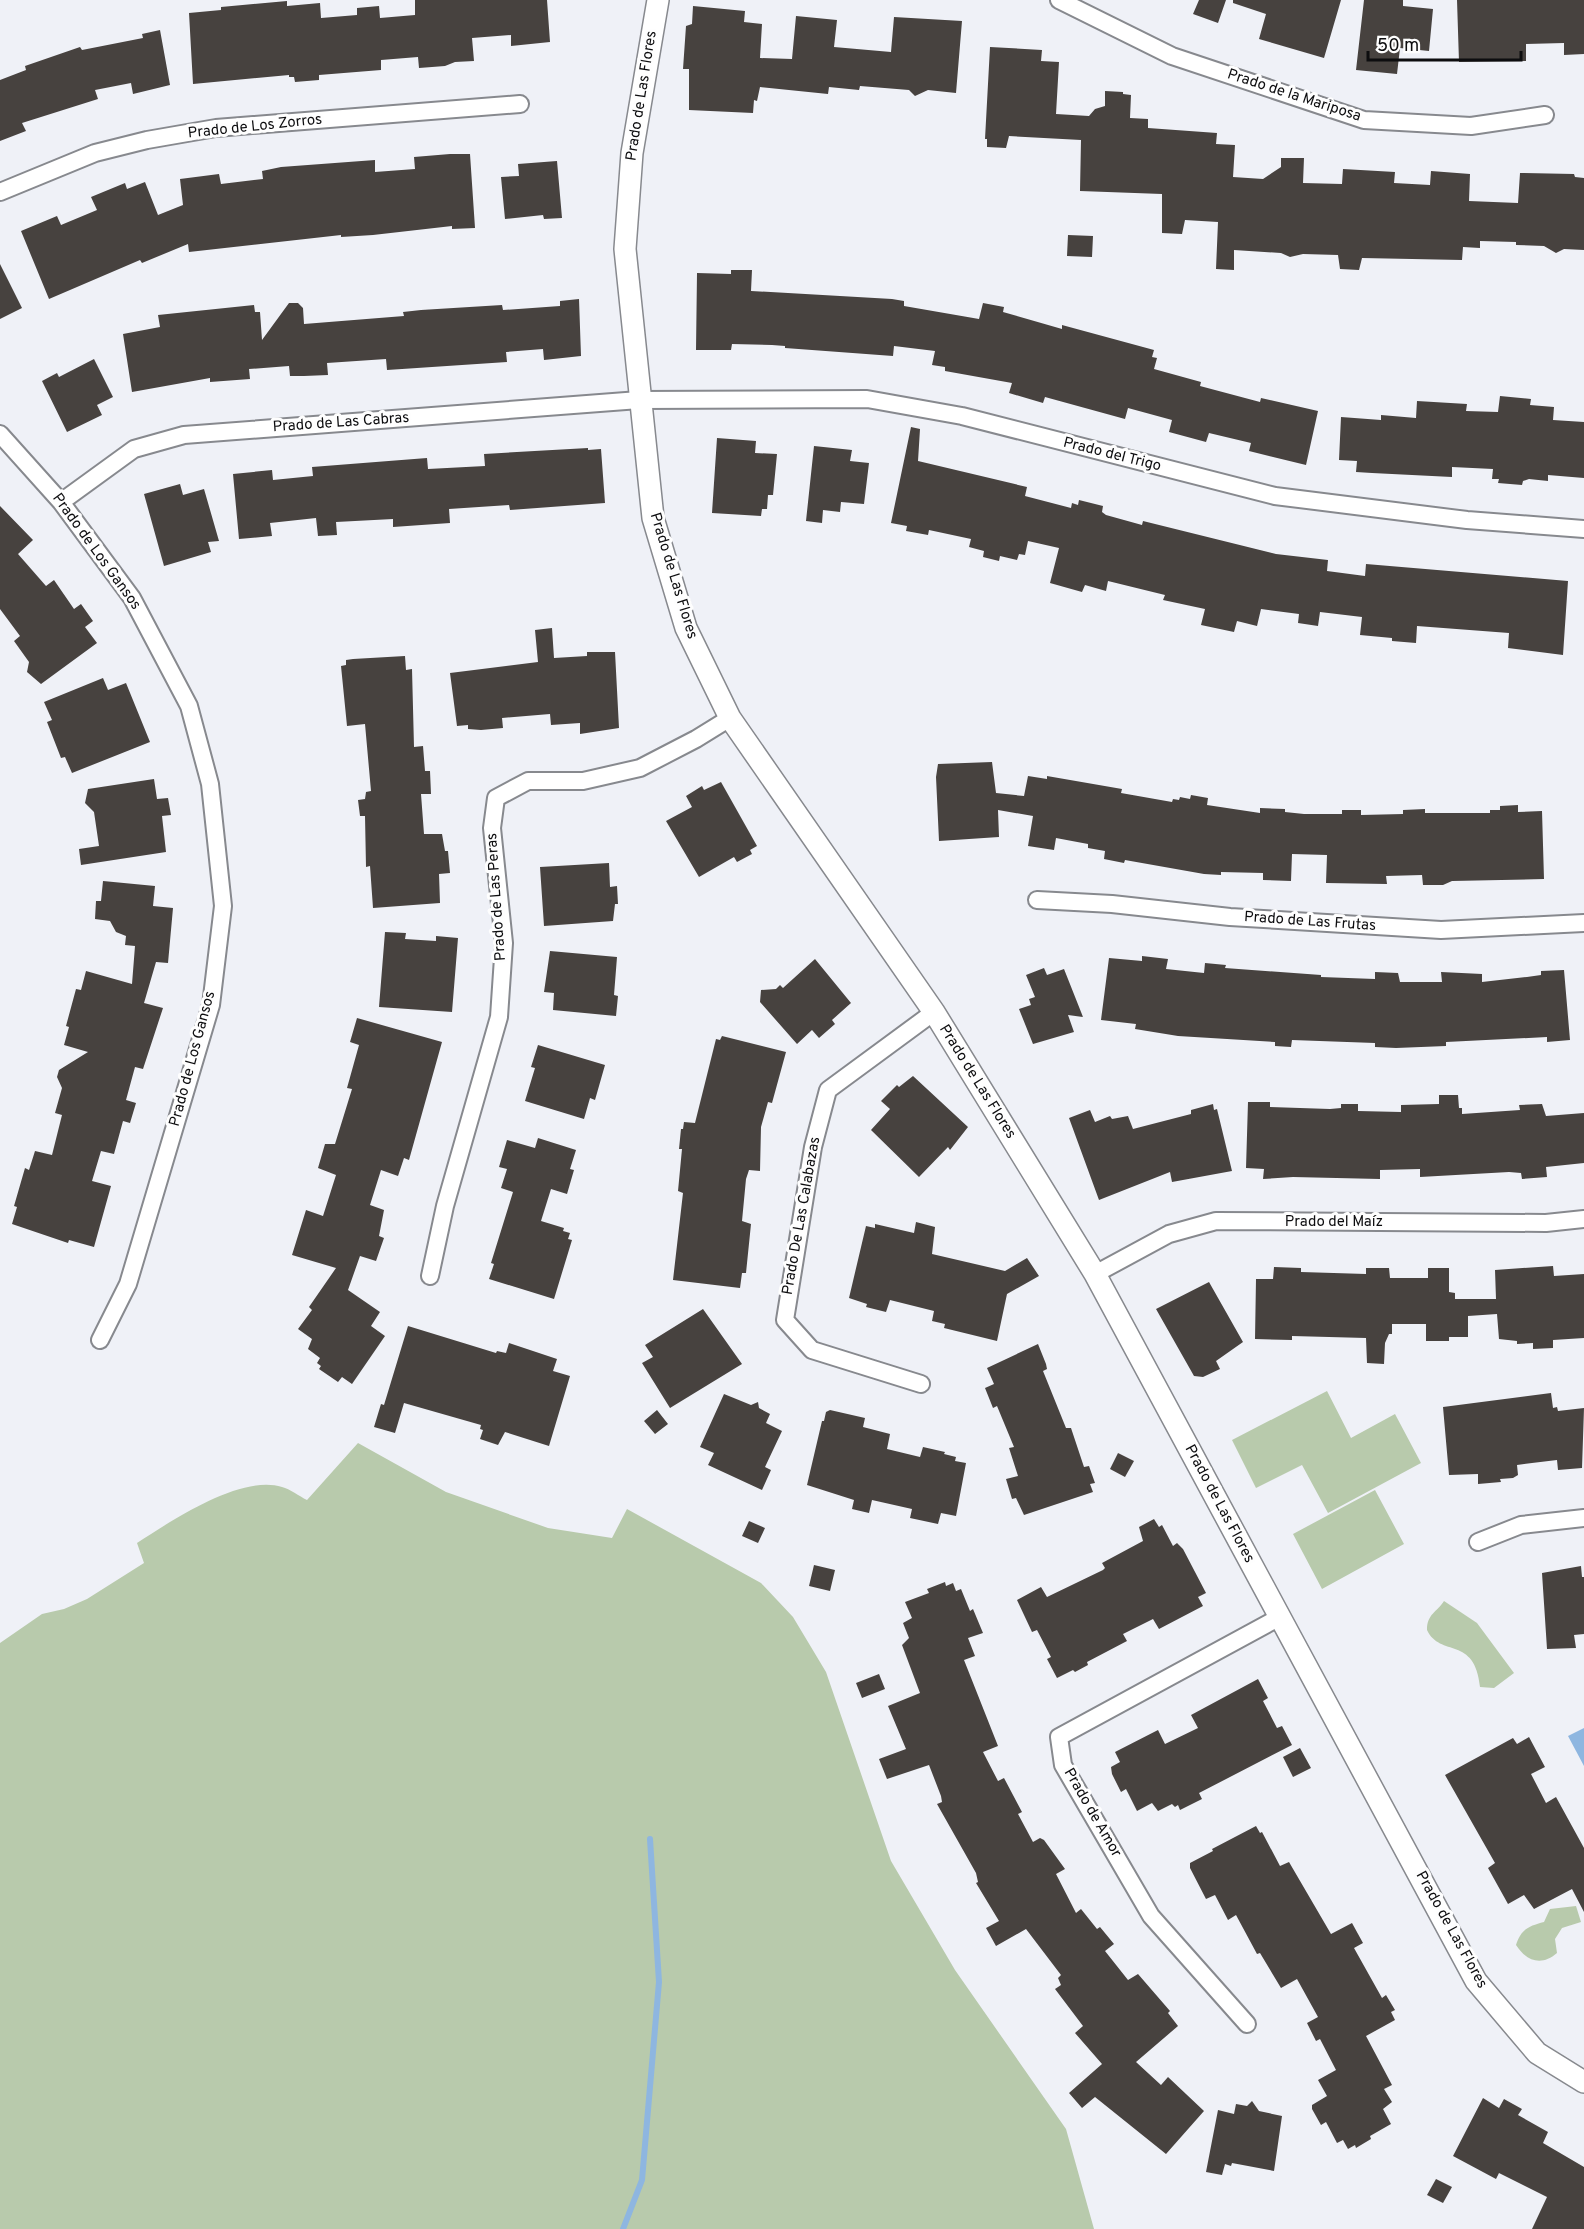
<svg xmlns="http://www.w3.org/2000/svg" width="1584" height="2229" font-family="Overpass,sans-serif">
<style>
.green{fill:#b8caac}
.water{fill:#8eb6e0}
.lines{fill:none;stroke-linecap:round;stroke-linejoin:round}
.stream{stroke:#8eb6e0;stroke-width:6}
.building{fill:#47423f}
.minor-casing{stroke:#87898e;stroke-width:20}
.tertiary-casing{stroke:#87898e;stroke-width:24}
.minor{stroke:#fff;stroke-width:16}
.tertiary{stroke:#fff;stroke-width:21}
.labels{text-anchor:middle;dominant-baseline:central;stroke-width:6;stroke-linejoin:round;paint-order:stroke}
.street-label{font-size:15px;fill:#0d0d0f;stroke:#fefefe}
</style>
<rect width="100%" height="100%" fill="#eff1f7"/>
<path class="green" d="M1327,1391L1351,1438L1395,1414L1421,1463L1328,1513L1302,1465L1256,1488L1232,1440Z
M358,1443L446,1492L548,1528L612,1538L627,1509L761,1583L793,1617L826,1672L891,1861L955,1970L1066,2129L1094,2229H0V1643L42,1614L64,1609L87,1599L144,1563L137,1543C171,1521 241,1474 282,1487C290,1489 299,1496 307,1500Z
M1375,1490L1404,1544L1322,1589L1293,1534Z
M1444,1601L1477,1623L1514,1673L1494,1688L1480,1687C1475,1635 1440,1658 1427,1630C1427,1614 1437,1612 1444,1601Z
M1576,1906L1581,1922L1562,1928L1555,1939L1557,1953C1542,1966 1527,1962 1516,1945C1521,1929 1529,1926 1544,1922L1550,1909Z"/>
<path class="water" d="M1584,1728V1766L1568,1736Z"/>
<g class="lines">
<path class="stream" d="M623,2229L642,2180L659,1982L650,1839"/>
</g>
<path class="building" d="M415,0H547L550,42L511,46V35L472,38L474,61L455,62L445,66L419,68L418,57L381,60V70L319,75V80L295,82L294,77H289V75L193,84L189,13L221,10V7L287,1V6L320,3L321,18L357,15V8L379,6L380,18L415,15Z
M1199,0H1226L1218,23L1193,14Z
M1233,0H1341L1324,58L1259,39L1266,14L1233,3Z
M1364,0H1403V6L1433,9L1429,51L1400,48L1397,74L1356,70Z
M1457,0H1584V54L1564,55V43L1526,44V61L1459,62Z
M693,6L745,11L744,22L762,24L760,58L792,59L796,16L837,20L834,47L891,52L894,17L962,21L956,93L928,90L915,96L909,90L860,86L859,90L829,87L828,94L760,87L757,101L754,100L753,113L689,110V69H683L686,26L692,24Z
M160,30L170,85L133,94L131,83L95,90L98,99L22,123L26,131L0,141V80L26,70L25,66L80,47L82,50L143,38L142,34Z
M990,47L1042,50L1041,61L1059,62L1056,114L1089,116L1095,109L1105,106V91L1123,92V94L1131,95L1130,118L1148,119V128L1217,133L1216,144L1235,145L1233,177L1263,179L1281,167V158H1304L1303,183L1342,184L1343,169L1395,172L1394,183L1430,185L1431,171L1470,174L1469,201L1518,203L1520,173L1574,174L1575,177L1584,178V250L1564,249L1556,253L1544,246L1516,245V242L1480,241V248L1463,247L1462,260L1362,258L1359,270L1340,269L1338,255L1303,254L1290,257L1281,253L1234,250V270L1216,269L1218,222L1185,220L1182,234L1162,233V194L1080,191L1081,140L1009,136L1006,148L987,147V139H985Z
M450,154H470L475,228L452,229V226L373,235L341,237V235L189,252L188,244L142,263L140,260L49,299L21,231L57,216L61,225L97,210L91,197L125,183L127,189L145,182L158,215L183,205L180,179L219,174L221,184L263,179L262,171L281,167L375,160V172L415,169L414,157Z
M557,161L562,218L544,219L543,215L505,219L501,177L519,176L518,164Z
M1068,235L1093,236L1092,257L1067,256Z
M0,264L22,308L0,319Z
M731,270H752L751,291L892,299L904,301V306L979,319L983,303L1004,307L1003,312L1062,329V325L1154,350L1152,357L1157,358L1154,369L1201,382L1200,386L1260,402L1261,398L1318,411L1306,465L1249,451L1251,443L1209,433L1206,442L1169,432L1172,420L1128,408L1125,419L1045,397L1043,403L1009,393L1012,383L945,371V367L932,365L935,351L894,346L893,356L785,348V346L772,345L732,344L731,350H696L697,273L731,274Z
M579,299L581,356L544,360L543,349L506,352L507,362L387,370L386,359L327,363L328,375L304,376H290L289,366L249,369L250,379L210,382V378L132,392L123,334L160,327L158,315L254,305L255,312H260L262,340L289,303H298L303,308L304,324L404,316L403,312L421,310L502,305L503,310L560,306V301Z
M94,359L113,397L97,405L102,415L67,432L42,381L57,373L59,377Z
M1500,396L1531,399L1530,405L1554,407L1553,420L1584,422V478L1548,475V481L1529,479L1523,481L1522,485L1498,483L1499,479H1492L1493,469L1452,467V477L1372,473L1356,472L1357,461L1339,460L1341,417L1381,420V415L1416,418L1417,401L1467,404L1466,411L1498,412Z
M911,427L920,429L918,461L1027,487L1025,496L1071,508L1072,503L1078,505L1079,500L1103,506L1102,512L1106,515L1142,525L1143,521L1276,554L1328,560L1327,571L1365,576L1366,564L1568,581L1563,655L1508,648L1509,633L1417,626L1416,643L1392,641V638L1360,635L1362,617L1320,612L1318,626L1298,623L1299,614L1261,609L1257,626L1237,621L1234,632L1201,625L1205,609L1163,600L1165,595L1108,581L1106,591L1085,585L1082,592L1050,583L1059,548L1028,541L1025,555L1019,554L1017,560L1000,556L999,561L983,557L984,551L969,547L971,539L929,530L928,535L906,531L907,526L891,523Z
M717,438L756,441L755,453L777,454L773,495H768L767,509H762L761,516L712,513Z
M814,446L852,450L850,461L869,463L864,504L841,502L840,512L823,510L822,523L806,521Z
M588,448V450L601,449L605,503L510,510L509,505L449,509L450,523L393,527V519L336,522L337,535L318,536L316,518L270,523L272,536L239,539L233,474L272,470L273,480L313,476L312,467L427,458L428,469L485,466L484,454Z
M180,484L183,495L204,489L219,541L208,542L211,552L164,566L144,494Z
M0,506L33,540L18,554L46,586L54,580L74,609L81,604L93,621L85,627L97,643L41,684L27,672L29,662L14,641L20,636L0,609Z
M552,628L554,658L587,656V652H615L619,728L580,734V723L551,725L550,714L502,718L503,728L481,730L468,729V725L457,726L450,673L538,662L535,630Z
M405,656L406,670L412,669L414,747L423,746L425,771H430L431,794H421L424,834H442L445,851H448L450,873L439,874L440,903L373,908L370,866L366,867L365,816H360L358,800L365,799L366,792L371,791L365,724L347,726L341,666L346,665V660L353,659Z
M103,678L108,690L126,683L150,742L72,773L65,757L61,758L47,722L52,720L44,702Z
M992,762L996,793L1024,796L1028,776L1047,779V776L1122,789L1121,793L1172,802L1173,799L1179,800L1180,797L1190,799L1191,795L1208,798L1207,805L1260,813V808L1285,809V812L1304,814H1342V810H1361V815L1403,814V810L1425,809V813H1490V810H1500V806L1518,805V812L1542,811L1544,879L1452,881L1443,885H1423L1422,875L1386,876L1387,884L1326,883L1327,855L1292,854L1291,881L1263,880V873L1221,872V875L1204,874L1125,860L1124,863L1104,859L1105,851L1088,848V844L1056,838L1054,850L1028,846L1033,816L998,810L999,837L939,841L936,777L938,764Z
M154,779L157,799L168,798L171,815L162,816L166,852L81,865L79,849L99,846L94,812L85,803L88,789Z
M721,782L757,846L750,850L752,854L737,862L734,857L699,877L666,821L692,807L686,796L702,786L704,790Z
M609,863L610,887L617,886L618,904H615L613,921L544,926L540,867Z
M103,881L155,886L153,906L173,908L168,963L156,962L144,1003L163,1008L143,1069L135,1067L126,1100L136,1103L130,1123L123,1121L114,1154L101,1151L92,1181L111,1186L94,1247L69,1240L68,1243L12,1224L17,1207L14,1206L25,1168L29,1170L35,1151L52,1155L62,1115L55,1113L62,1088L57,1077L59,1070L88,1052L64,1045L69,1027L66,1026L76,989L81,990L86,971L132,984L135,946L125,945L126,936L116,932L110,921L95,919L96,901H101Z
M385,932L406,933L405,939L436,941V936L458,938L452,1012L379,1007Z
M550,951L617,957L614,995L618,996L616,1016L553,1010L554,993L544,992Z
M1142,956L1168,959L1166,969L1204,973L1205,963L1226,965L1225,968L1321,975V977L1375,979V972L1398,973L1400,982H1442L1441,972L1482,974V982L1527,977L1541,975V971L1564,970L1570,1040L1547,1042V1037L1446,1042V1046L1396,1048L1375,1047V1043L1292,1040L1291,1047L1275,1046V1042L1178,1036L1135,1029L1136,1024L1101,1020L1109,958L1142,961Z
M815,959L851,1003L832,1020L835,1024L819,1038L812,1030L797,1044L760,1002L761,990L776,989L780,985L783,988Z
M1044,968L1047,975L1064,969L1083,1017L1068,1015L1074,1032L1033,1044L1019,1009L1031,1005L1029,999L1035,997L1026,975Z
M357,1018L442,1042L409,1160L404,1158L398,1176L381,1170L370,1205L384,1210L379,1236L384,1238L376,1261L360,1256L348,1290L380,1312L371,1326L385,1336L352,1384L342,1377L338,1382L319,1369L321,1366L317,1363L320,1358L308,1349L312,1339L298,1329L312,1310L309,1307L336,1268L292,1255L306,1210L323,1216L336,1175L318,1168L325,1144H335L352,1089L347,1088L359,1045L350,1042Z
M722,1036L786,1052L772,1103L768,1102L761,1127L760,1171L749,1170L746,1179L742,1221L751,1224L746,1273H742L740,1288L673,1280L683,1193L678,1191L682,1149H679L681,1129H683L684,1122L695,1123L716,1039L720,1040Z
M538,1045L605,1065L595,1100L590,1098L584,1119L525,1101L535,1068L531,1067Z
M913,1076L968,1127L950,1150L948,1147L919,1177L871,1130L890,1109L881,1101L897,1085L899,1087Z
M1439,1095H1458L1459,1108H1462V1114L1520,1110L1519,1105L1542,1104L1546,1116L1584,1113V1163L1546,1167L1547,1177L1522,1179L1521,1173L1509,1172L1420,1177V1169L1380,1170V1179L1293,1177L1263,1179L1264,1169L1246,1168L1248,1102H1270V1107L1330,1109L1341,1108V1104H1358V1111L1401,1112V1105L1439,1104Z
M1213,1104L1214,1110L1217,1109L1232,1171L1172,1182L1170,1172L1099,1200L1069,1118L1090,1110L1095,1122L1110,1116L1112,1119L1128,1116L1133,1129L1191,1114V1110Z
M538,1138L576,1150L570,1169L574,1170L567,1194L551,1189L541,1221L564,1228L563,1231L570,1233L568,1239L572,1240L554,1299L489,1279L494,1264L491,1263L513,1192L501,1188L507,1169L499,1167L507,1140L535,1148Z
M916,1222L935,1227L932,1254L1005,1271L1027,1258L1039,1276L1007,1294L997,1341L944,1328L945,1324L932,1321L934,1311L890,1300L886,1312L866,1307L867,1304L849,1298L866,1226L875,1228V1224L914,1233Z
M1553,1266L1554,1276L1584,1274V1338L1553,1340V1348L1533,1349V1343L1517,1344V1341L1499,1339L1497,1314L1468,1316V1337H1449V1341H1426V1324H1392V1334H1389L1385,1343L1384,1364L1367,1363L1366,1338L1292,1336V1340L1255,1339L1256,1279H1273L1274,1267L1301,1268V1272L1366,1274V1268H1389L1390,1278H1428V1268H1449V1292L1455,1293V1299H1496L1495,1270Z
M1209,1282L1243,1342L1216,1361L1220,1369L1203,1377L1194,1376L1156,1309Z
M703,1309L742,1364L670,1408L642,1363L653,1357L645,1345Z
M408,1326L496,1353L497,1351L506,1353L509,1343L557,1359L553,1371L570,1376L549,1446L505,1432L498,1445L480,1439L483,1430L480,1429L481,1425L404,1403L395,1433L374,1427L381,1404L384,1405Z
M1038,1344L1046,1364L1047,1369L1043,1371L1066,1428H1071L1084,1467L1089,1466L1095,1483L1090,1484L1093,1492L1024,1515L1016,1498L1012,1499L1006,1479L1018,1476L1009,1448L1014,1447L997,1406L993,1408L985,1388L994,1384L987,1368Z
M1551,1393L1553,1408L1557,1407L1558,1411L1584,1408L1582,1468L1558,1470L1557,1460L1532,1463L1517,1465L1518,1475L1513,1478L1500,1479L1501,1482L1478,1484V1474L1449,1475L1443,1407Z
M724,1394L751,1405L758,1402L759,1408L770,1414L766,1423L782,1431L765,1467L771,1470L762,1490L708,1465L714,1453L700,1447Z
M657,1410L668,1424L655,1434L644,1421Z
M830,1410L865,1418L863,1427L890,1434L887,1449L920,1457L923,1447L945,1452L944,1454L956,1457L955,1461L966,1463L956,1516L941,1513L938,1524L910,1518L912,1509L872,1500L869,1513L852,1509L854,1500L807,1485L822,1421H824L826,1412Z
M1118,1453L1134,1461L1125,1477L1110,1469Z
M1154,1519L1159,1527L1162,1525L1173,1546L1177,1543L1183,1549L1206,1593L1198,1597L1203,1606L1159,1629L1153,1619L1123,1634L1127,1641L1087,1662L1088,1665L1075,1672L1073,1670L1057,1678L1047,1659L1051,1657L1037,1630L1032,1632L1017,1600L1041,1587L1047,1597L1103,1570L1105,1568L1102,1563L1143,1541L1139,1527Z
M749,1521L765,1528L758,1543L742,1536Z
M814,1565L835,1570L830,1591L809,1586Z
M1581,1566L1582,1577H1584V1634L1574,1635L1576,1648L1547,1649L1542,1573Z
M945,1582L946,1586L953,1583L956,1591L961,1589L970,1611L973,1609L983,1633L968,1638L975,1656L964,1660L998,1746L983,1752L998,1781L1004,1778L1022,1812L1018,1814L1033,1842L1040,1838L1044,1840L1065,1869L1056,1874L1076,1913L1081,1909L1097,1929L1100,1927L1114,1944L1105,1951L1128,1980L1138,1974L1170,2011L1168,2013L1178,2026L1136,2062L1161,2085L1168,2077L1204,2111L1166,2154L1095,2097L1082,2108L1069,2093L1102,2064L1075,2033L1083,2026L1055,1989L1061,1985L1058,1978L1061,1975L1026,1929L996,1946L986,1928L999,1921L976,1883L978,1882L976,1873L937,1804L942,1802L941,1796L929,1765L887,1779L879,1759L906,1749L888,1706L920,1693L902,1645L909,1638L903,1623L912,1618L905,1602L929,1593L927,1589Z
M879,1674L885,1689L862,1698L856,1683Z
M1258,1679L1268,1698L1263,1701L1277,1728L1282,1726L1292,1745L1199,1793L1202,1799L1180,1810L1178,1805L1175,1807L1172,1804L1158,1811L1152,1803L1137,1811L1126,1789L1121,1792L1112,1774L1111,1767L1120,1762L1115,1752L1158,1730L1165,1744L1198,1728L1191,1715Z
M1529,1737L1545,1767L1531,1774L1546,1803L1556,1797L1584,1848V1912L1572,1889L1534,1909L1524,1895L1508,1904L1488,1868L1495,1863L1445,1775L1513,1738L1517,1744Z
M1300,1748L1311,1768L1293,1777L1283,1757Z
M1256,1826L1260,1833L1262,1832L1280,1866L1289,1862L1331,1934L1352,1923L1363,1943L1354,1948L1382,1998L1386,1995L1395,2010L1391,2012L1395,2020L1366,2036L1392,2085L1384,2089L1392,2102L1383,2109L1391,2124L1370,2136L1371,2139L1356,2148L1355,2145L1348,2149L1343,2140L1337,2143L1326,2122L1321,2125L1312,2109V2105L1327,2096L1318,2080L1336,2070L1320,2039L1316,2041L1307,2023L1318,2017L1297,1979L1281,1988L1260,1953L1257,1954L1236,1915L1228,1920L1215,1895L1206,1899L1190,1868V1863L1213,1851L1212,1849Z
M1483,2098L1499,2108L1504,2099L1522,2109L1518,2115L1548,2132L1543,2143L1584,2167V2229H1532L1547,2197L1499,2173L1496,2179L1453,2156Z
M1252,2101L1259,2111L1282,2116L1274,2171L1232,2163L1231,2166L1225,2164L1222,2175L1206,2172L1218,2110L1234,2114L1236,2104L1247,2106Z
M1436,2179L1452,2187L1443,2203L1427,2195Z"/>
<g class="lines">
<defs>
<path id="minor" d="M1059,0L1172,56L1364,120L1471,126L1545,115
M0,192L95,153L147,140L216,128L520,104
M0,434L61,502L132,598L189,706L210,784L223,906L211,1005L128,1284L100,1340
M61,502L134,449L184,435L639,400L867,399L962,416L1275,496L1467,520L1584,529
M1037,900L1112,904L1230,917L1441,930L1584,923
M1095,1274L1169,1234L1216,1221L1546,1223L1584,1219
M430,1276L445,1206L499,1017L504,943L492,828L496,798L528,781H583L640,768L696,739L730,718
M921,1384L812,1350L785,1320L813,1147L828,1090L934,1012
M1478,1542L1521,1525L1584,1518
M1247,2024L1151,1916L1063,1765L1059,1737L1280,1617"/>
<path id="tertiary" d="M658,0L632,153L625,249L653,518L686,628L730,718L934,1012L1095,1274L1476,1981L1537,2053L1584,2082"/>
</defs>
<use href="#minor" class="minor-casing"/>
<use href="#tertiary" class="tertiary-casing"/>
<use href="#minor" class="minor"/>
<use href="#tertiary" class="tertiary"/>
</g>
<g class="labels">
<g class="street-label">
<text transform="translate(642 96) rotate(-81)">Prado de Las Flores</text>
<text transform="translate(1294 96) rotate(18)">Prado de la Mariposa</text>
<text transform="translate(255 127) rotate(-6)">Prado de Los Zorros</text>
<text transform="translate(341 423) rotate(-4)">Prado de Las Cabras</text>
<text transform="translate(1112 455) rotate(14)">Prado del Trigo</text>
<text transform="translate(96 552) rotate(54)">Prado de Los Gansos</text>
<text transform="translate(673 576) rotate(73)">Prado de Las Flores</text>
<text transform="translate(497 897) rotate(-94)">Prado de Las Peras</text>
<text transform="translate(1310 922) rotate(4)">Prado de Las Frutas</text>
<text transform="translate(193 1059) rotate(-75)">Prado de Los Gansos</text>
<text transform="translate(977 1082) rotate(58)">Prado de Las Flores</text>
<text transform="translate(802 1216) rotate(-80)">Prado De Las Calabazas</text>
<text x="1334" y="1222">Prado del Maíz</text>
<text transform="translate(1219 1504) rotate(62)">Prado de Las Flores</text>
<text transform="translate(1092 1813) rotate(60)">Prado de Amor</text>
<text transform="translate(1451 1930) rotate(61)">Prado de Las Flores</text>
</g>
</g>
<path d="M1368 51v9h153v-9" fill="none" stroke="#0d0d0f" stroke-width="3"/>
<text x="1377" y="51" font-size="18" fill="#0d0d0f" stroke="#fefefe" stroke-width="4.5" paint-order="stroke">50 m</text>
</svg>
